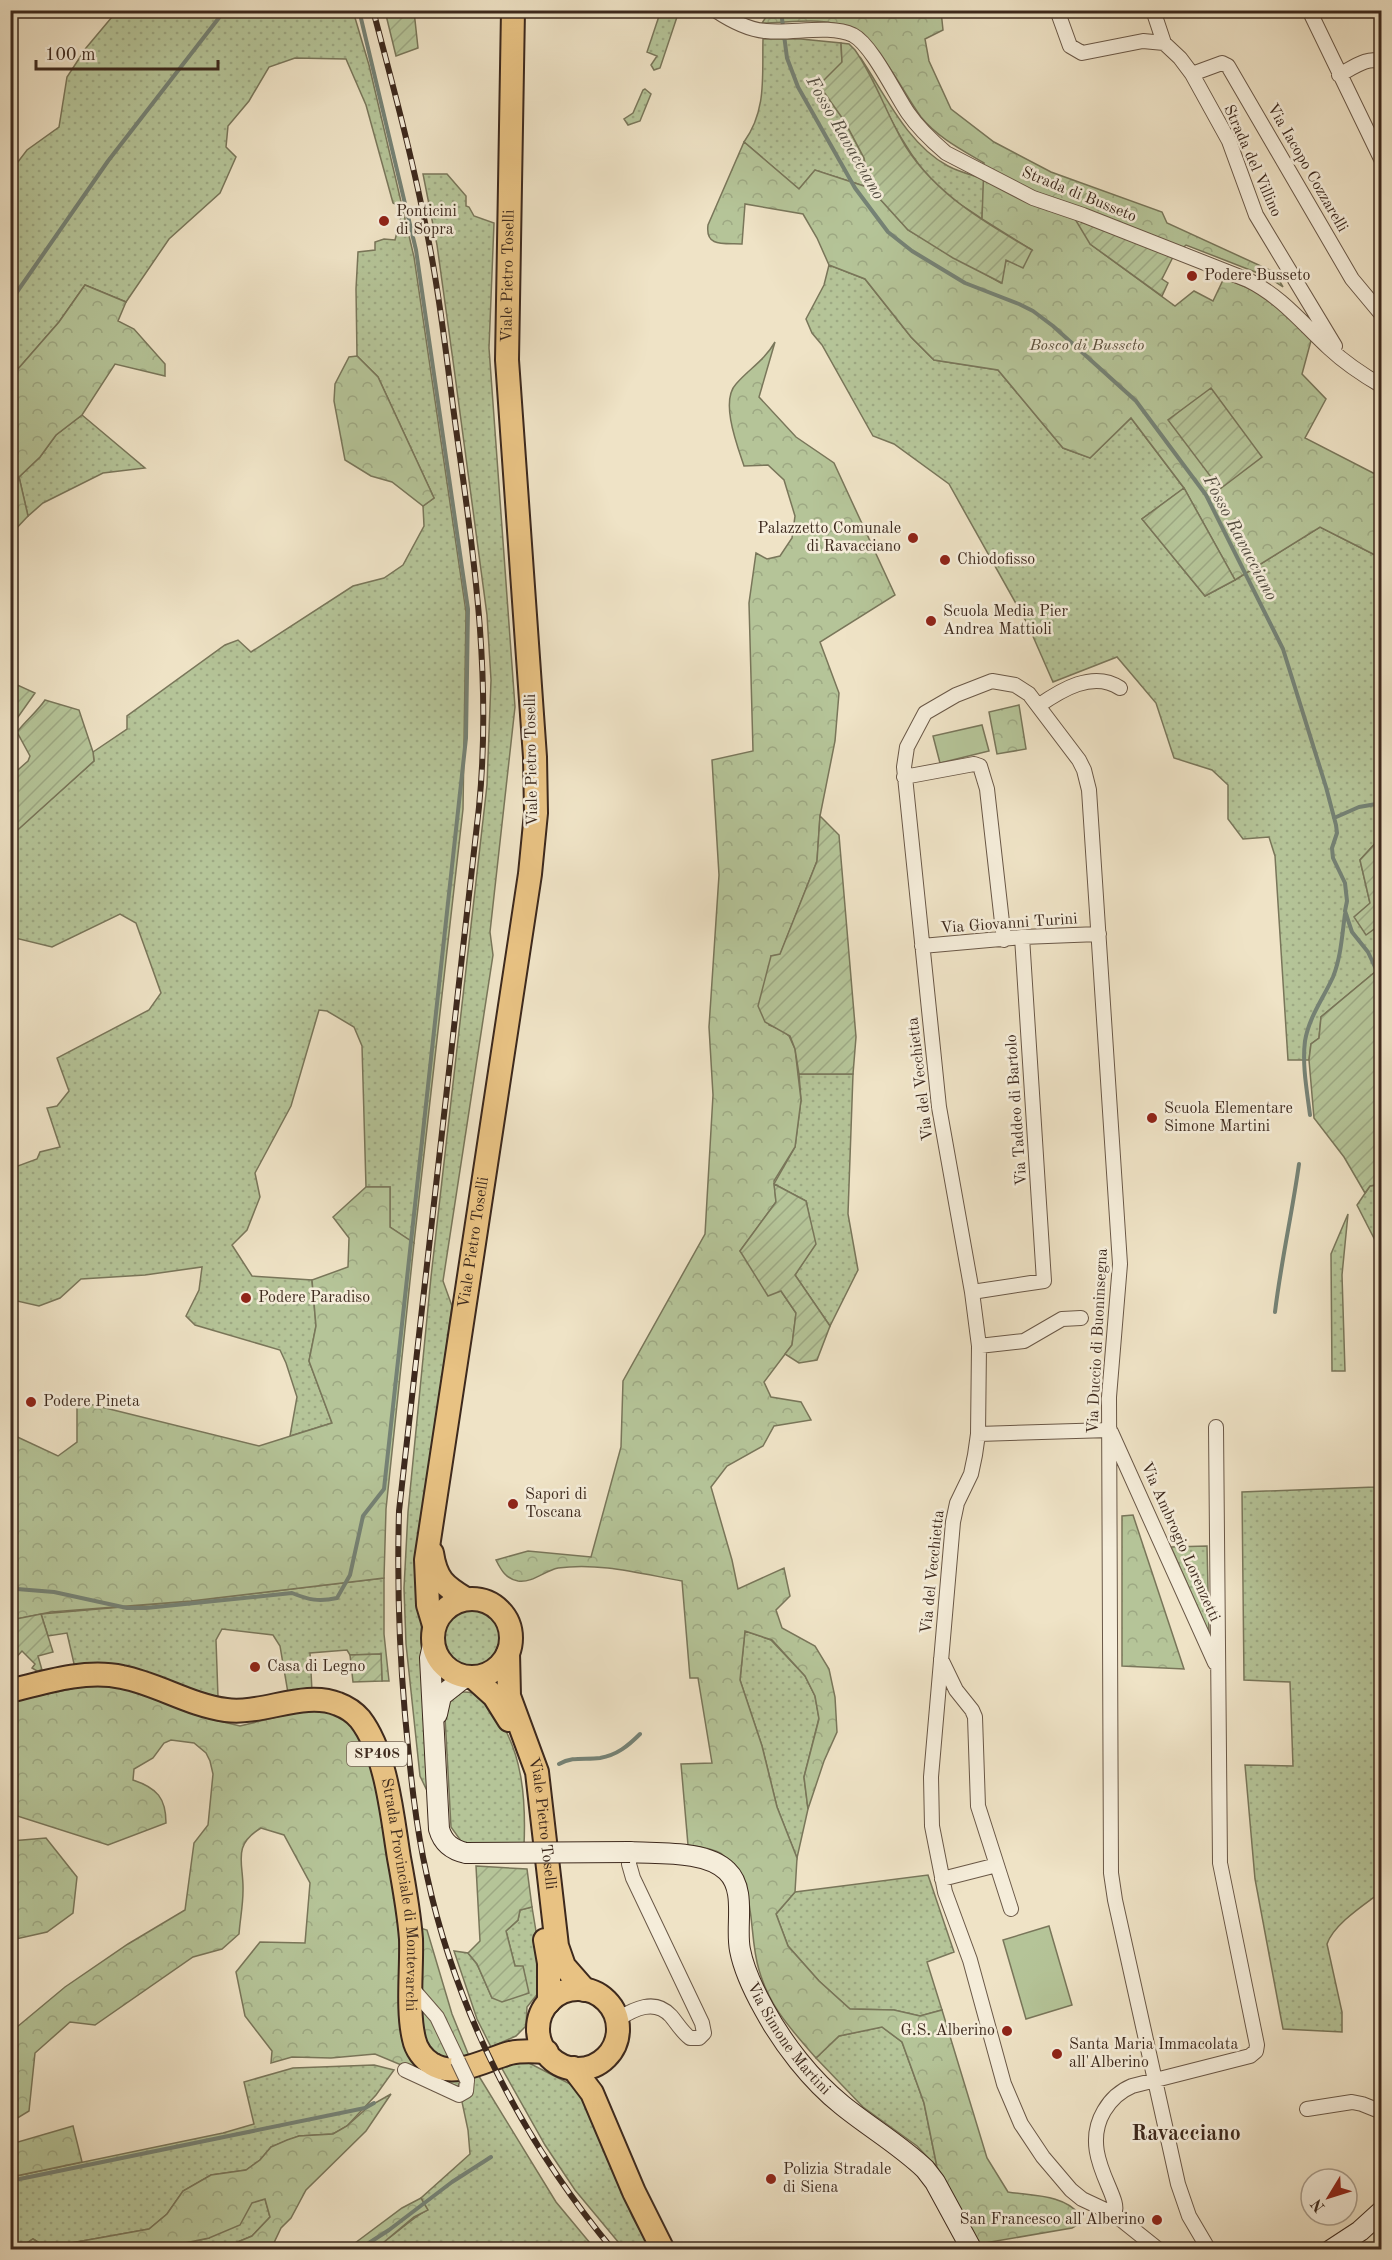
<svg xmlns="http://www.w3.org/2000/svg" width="1392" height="2260" font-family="'Old Standard TT',serif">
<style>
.grass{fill:url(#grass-dots);stroke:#79765a;stroke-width:1.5}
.forest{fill:url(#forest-crowns);stroke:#79765a;stroke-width:1.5}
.garden{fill:url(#garden-furrows);stroke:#79765a;stroke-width:1.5}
.pitch{fill:#b5c498;stroke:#79765a;stroke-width:1.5}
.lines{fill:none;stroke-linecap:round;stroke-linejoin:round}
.stream{stroke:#758275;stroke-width:4}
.street-casing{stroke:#6a5847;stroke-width:16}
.secondary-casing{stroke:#3d291d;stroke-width:22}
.primary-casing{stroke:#3d291d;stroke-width:26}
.street{stroke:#f5edda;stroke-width:14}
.secondary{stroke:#f5edda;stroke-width:20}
.primary{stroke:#e8c283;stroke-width:22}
.rail-casing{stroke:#3d291d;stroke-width:6}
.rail{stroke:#f5edda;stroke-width:4;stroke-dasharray:11;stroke-linecap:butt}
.street-bridge-casing{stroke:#6a5847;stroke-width:16;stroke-linecap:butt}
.secondary-bridge-casing{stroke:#3d291d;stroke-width:22;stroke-linecap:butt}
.street-bridge{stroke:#f5edda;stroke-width:14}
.secondary-bridge{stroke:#f5edda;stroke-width:20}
.poi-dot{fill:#8f2418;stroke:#f5edda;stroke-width:2}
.labels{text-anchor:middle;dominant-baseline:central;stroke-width:5;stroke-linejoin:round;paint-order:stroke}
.shield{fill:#f5edda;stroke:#746456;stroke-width:1.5}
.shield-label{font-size:15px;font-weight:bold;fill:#3d291d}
.street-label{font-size:16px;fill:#3d291d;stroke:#f5edda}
.poi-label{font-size:16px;fill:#3d291d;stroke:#f5edda;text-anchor:start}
.park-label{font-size:16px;font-style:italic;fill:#5b503c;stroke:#f5edda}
.water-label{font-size:18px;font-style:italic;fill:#544e42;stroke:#f5edda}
.district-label{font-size:22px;font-weight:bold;fill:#3d291d;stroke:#f5edda}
</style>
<defs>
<pattern id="grass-dots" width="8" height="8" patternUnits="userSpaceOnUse" patternTransform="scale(1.5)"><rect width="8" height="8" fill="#b5c498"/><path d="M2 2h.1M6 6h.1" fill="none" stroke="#9da883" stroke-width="1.8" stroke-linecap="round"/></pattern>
<pattern id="forest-crowns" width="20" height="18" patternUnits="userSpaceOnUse" patternTransform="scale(1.5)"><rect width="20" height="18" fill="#b5c498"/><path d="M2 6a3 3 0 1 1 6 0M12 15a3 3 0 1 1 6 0" fill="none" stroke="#9da883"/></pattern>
<pattern id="garden-furrows" width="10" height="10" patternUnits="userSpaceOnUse" patternTransform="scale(1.5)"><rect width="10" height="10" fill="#b5c498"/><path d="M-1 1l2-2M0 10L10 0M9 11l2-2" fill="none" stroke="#9da883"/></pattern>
</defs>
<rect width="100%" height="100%" fill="#efe3c6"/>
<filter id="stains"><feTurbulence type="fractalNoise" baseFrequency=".00333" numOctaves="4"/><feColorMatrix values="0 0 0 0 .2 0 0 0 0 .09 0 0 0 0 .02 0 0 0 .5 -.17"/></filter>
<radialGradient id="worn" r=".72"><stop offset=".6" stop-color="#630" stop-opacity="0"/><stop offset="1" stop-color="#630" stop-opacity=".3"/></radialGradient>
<path class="grass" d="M661,10L679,11L660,68L654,70L651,65L657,56L647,52Z
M117,11H353L369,65L414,257L466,612L463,809L414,1243L390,1227V1187H366L362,1046L354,1027L327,1011L319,1010L291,1106L255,1173L260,1197L247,1230L232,1245L252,1276L312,1280L316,1326L309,1361L332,1423L290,1436L297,1397L286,1363L280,1350L195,1325L186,1316L199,1290L202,1267L145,1275L81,1279L60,1298L39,1306L13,1300L11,1302V1174L15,1167L37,1159L40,1152L60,1147L47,1108L57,1106L69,1091L57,1058L149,1010L161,993L136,923L120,914L52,947L11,937L10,836L94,761L93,752L127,729V716L225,645L238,640L251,652L353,586L384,578L403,565L424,526L423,506L434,498L378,377L357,356L356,289L358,252L375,250V242L384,239L395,240L401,217L397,205L393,203L366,105L346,59L295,58L269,67L249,101L228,126L226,147L236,157L220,193L169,239L126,302L85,285L59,322L11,377V171L27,150L59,127L67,77L86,48Z
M763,39H801L841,43L845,122L864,158L870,188L815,170L799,189L744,142C767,110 762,76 763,39Z
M860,57C885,94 907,144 948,166C959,172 972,175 984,179L982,219C968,209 952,200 940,189C903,153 883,102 860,57Z
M645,89L651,94L640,121L628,125L624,119L633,113L643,90Z
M423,174H447L466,196V206L469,207L474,216L494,223L489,348L515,707L490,932L493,955L443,1281L452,1306L426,1494L419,1558L425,1734L430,1797L420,1776L406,1644L404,1588L408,1512L431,1277L487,785L491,680L487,615L454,368L437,245Z
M829,265L865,279L911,337L934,360L998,370L1063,448L1090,458L1131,418L1184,488L1142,519L1205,596L1235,580L1320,527L1381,558V837L1360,860L1370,903L1379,925L1381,924V967L1321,1017L1319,1038L1311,1044L1309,1060H1288L1275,856L1269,837L1243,839L1228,819V785L1212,770L1174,758L1156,703L1117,657L1053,682L1028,625L949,484L894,444L873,436L822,345L812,333L806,319L824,285Z
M82,415L145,468L103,473L43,503L28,516L19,477L40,457L56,435Z
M799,1074H853L848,1214L858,1270L830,1326L795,1275L815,1244L806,1201L774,1184L795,1147L801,1100Z
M1381,1184V1252L1357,1205L1370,1186Z
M1348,1214L1342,1275L1345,1371H1332L1331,1254Z
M1381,1483V1892C1364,1905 1334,1924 1327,1944L1342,2012V2032L1283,2029L1255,1879L1245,1765L1293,1766L1290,1682L1244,1680L1242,1492L1375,1487Z
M1207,1546L1209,1633L1171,1547Z
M384,1578V1634L389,1681H382L381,1654L350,1655L347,1650L310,1653L312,1691L288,1693L280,1646L273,1635L222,1629L216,1640L218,1697L194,1690L75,1668L67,1633L48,1636L41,1614L191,1601Z
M440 1637a32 32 0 1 1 64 0a32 32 0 1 1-64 0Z
M745,1631L771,1640L805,1676L815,1696L819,1718L804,1777L808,1809L797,1858L777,1807L762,1746L740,1680Z
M461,1692C479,1691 484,1699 494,1712C523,1750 526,1800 524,1846H469L461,1841L451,1827L445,1717L448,1701Z
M928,1875L954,1952L927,1962L942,2010L920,2016L894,2010L850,2009L819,1981L788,1946L776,1914L795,1892Z
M532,1907L544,1980L539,1992L527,2007L526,2026L516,2036L491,2047L477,2019L454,1951L468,1953L477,1964L492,1998L528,1993L523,1967L515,1966L506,1931L518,1920L520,1910Z
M882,2027L902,2042L924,2103L937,2167L917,2146L863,2107L816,2058L839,2036Z
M527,2062L580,2089L632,2216L650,2249H624L575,2190L545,2145L500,2065Z
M374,2065L394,2070L376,2095L347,2126L333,2134L299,2136L271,2147L260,2160L246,2170L211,2175L183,2191L167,2214L149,2229L71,2243L49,2249L33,2239L18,2249L11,2250V2177L223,2133L254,2124L244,2082L293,2068Z
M477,2073L556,2202L595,2249L367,2250C390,2242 406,2221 427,2210L421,2198L470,2154L468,2130L462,2102L471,2089L470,2076Z
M265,2199L270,2217L252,2236L235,2243L232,2249L172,2250L180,2244L209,2238L252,2202Z"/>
<path class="forest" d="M770,11H941L943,30L925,39L929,61L951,109L994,142L1051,172L1162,212L1167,223L1274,272L1283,287L1268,277L1186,245L1173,257L1090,244L1175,306L1194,291L1213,301L1224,278L1260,293L1312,337L1302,374L1326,399L1305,438L1381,477V558L1320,527L1235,580L1184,488L1131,418L1090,458L1063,448L998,370L934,360L911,337L865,279L829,265L817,238L803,214L745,204L742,244C725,243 705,248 708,225L744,142L799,189L815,170L870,188L908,230L1001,283L1006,260L1032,250L982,219L984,163C962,150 937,137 921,117C901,90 881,42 849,28C823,16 790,23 762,23Z
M85,285L126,302L118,321L134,329L165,364V376L115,364L82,415L56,435L40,457L19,477L28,516L11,534V377L59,322Z
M775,342L759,397L796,437L834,463L895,595L820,642L839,693L835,741L820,816L817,861L780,955L771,956L769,1025L782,1030L789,1036L795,1049L801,1100L795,1147L774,1181L776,1202L740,1251L781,1291L796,1313L792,1345L764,1382L771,1397L801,1402L811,1420L774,1426L763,1446L727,1466L711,1487L732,1560L738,1589L784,1568L790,1596L776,1610L782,1628L815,1646L829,1669L835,1697L837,1732L824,1761L808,1809L804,1777L819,1719L815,1696L805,1676L772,1640L745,1631L740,1680L762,1746L777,1807L797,1858L795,1892L776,1914L788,1946L819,1981L850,2009L894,2010L920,2016L942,2010L987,2158L1008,2192C1032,2196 1064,2194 1080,2215L1079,2224L1072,2228L979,2244L937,2167L924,2103L902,2042L882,2027L839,2036L816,2058C791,2029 770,2008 759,1970C747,1931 759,1884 723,1855C715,1848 698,1847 688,1845L681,1764L712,1763L698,1678H690L682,1581C642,1574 599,1562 558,1568C544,1571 533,1583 518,1581C506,1579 501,1570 496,1560L528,1551L591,1557L621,1447L623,1381L705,1234L713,1095L709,1027L719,875L712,760L753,751L749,603L756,553L767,559L780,556L792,538L795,516L784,480L768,465L744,466C737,445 720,401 736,384C750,368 764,361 775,342Z
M357,356L378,377L434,498L423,506L392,482L371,476L345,460L334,401L335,384L349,357Z
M1019,705L1026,749L997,754L989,712Z
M366,1187H390V1227L414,1243L386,1509L384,1578L191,1601L51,1612L11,1620V1434L58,1456L77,1442V1401L259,1446L332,1423L309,1361L316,1326L312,1280L348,1267L349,1238L333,1217Z
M1133,1515L1184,1669L1122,1666V1516Z
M96,1684L124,1686L211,1719L240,1726L310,1709L338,1713L357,1731L372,1765L400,1918L399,2007L401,2030L405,2048L413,2061L462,2078L458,2086L454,2087L375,2054L331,2058L292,2057L271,2063L272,2051L245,2016L236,1972L260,1942L305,1943L310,1883L284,1835L261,1828C231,1846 244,1863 243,1891C243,1905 240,1920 239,1934L222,1949L193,1957L95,2025L70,2022L35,2053L29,2111L11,2122V2032L65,1987L128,1944L185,1910L194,1843L208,1825L213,1774L210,1761L206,1753L194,1743L171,1740L164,1743L153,1758L134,1769L133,1780C157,1788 166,1798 166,1823L108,1845L11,1814V1701Z
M46,1838L77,1877L73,1913L47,1932L16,1939L11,1937V1841Z
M420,1928L427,1930L452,2014L469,2056L462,2061L420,1991Z
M419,2001H422L454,2063L427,2052Z
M391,2094L366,2131L306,2190L291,2218L281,2228L271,2249H232L235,2243L252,2236L270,2217L265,2199L252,2203L240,2225L209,2238L180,2244L172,2249H18L33,2239L49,2249L71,2243L149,2229L167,2214L183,2191L211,2175L246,2170L260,2160L271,2147L287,2140L299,2136L333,2134L347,2126L368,2107Z
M73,2126L82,2162L11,2177V2144Z
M421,2198L428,2210L414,2217L378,2247L347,2249L402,2208Z"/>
<path class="garden" d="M385,11H414L418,48L396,56Z
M841,43L849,44L855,50C876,80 887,116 906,147C936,194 985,223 1032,250L1023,268L1006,260L1002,283L953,258L908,230L870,188L864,158L845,122L819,85L842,62Z
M1075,219L1173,257L1162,279L1168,283L1162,296L1090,244Z
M1211,388L1262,457L1220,489L1168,420Z
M1184,488L1235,580L1205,596L1142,519Z
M11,679L15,684L35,693L11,727Z
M45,700L79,710L93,752L94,761L11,836V776L28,761L30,756L17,732C26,720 37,712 45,700Z
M820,816L839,835L856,1037L853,1074H799L795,1049L790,1036L765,1022L758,1006L771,956L780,954L817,861Z
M1381,837V924L1366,935L1354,917L1370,903L1360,860Z
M1381,967V1184L1370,1186L1365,1193L1344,1157L1314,1118L1309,1060L1311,1044L1319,1038L1321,1017Z
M774,1184L806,1201L816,1244L795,1275L830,1326L817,1360L799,1363L785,1354L792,1345L796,1313L781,1291L768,1296L740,1251L776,1202Z
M41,1614L53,1652L38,1656L42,1670L37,1671L32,1668L35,1664L22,1651L11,1663V1620Z
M381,1654L382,1681L353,1682L350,1655Z
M476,1866L527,1869L532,1907L520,1910L518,1920L506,1931L515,1966H523L529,1993L502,2002L492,1998L477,1964L468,1953L480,1941Z"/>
<path class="pitch" d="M982,725L989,751L940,763L933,736Z
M1049,1926L1072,2005L1026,2019L1003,1940Z"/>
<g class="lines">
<path class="stream" d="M781,10L783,27
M784,35L787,58L798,87L855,188L888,232L912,251L965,283L1019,304L1033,311L1053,326L1136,401L1206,495L1283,649L1326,787L1336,825L1337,833L1332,848L1333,858L1345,883L1347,901L1345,911L1352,932L1368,952L1382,982
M10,302L108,161L225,10
M1334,818L1359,807L1382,803
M1310,1115C1307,1091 1302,1065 1305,1041C1309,1017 1323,999 1333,977C1341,957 1342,935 1345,914
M1275,1312C1281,1262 1292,1214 1299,1164
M17,1589L54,1592L127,1608H146L292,1593C309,1600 319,1602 337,1598L350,1575L363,1516L384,1489L466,738L468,609L416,250L359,10
M559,1764C573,1756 585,1760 600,1758C617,1755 628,1746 640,1734
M10,2181L365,2108L374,2103
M358,2250L389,2230L452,2182L491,2157"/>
<defs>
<path id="street" d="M715,10C730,20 748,30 766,31C792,34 829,24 853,35C872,45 895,94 908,113C919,129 932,141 946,153L1033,198L1083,215L1248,280C1282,297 1302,323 1329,348C1345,363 1363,375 1382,386
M1057,10L1070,46L1082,53L1143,41L1164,43
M1153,10L1164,43L1180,58L1192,74L1229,141L1256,215L1335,346
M1309,10L1382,161
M1192,74L1222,63L1228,66L1352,279L1382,315
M1339,75C1351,69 1370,54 1382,63
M1038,706C1061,690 1093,670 1120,688
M904,777L974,764L980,766L987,789L1004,940
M922,946L1022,937L1099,934
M972,1292L1044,1281L1022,937
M979,1346L1024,1341L1062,1319L1081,1318
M1111,1432L1215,1663
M978,1434L1110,1430
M941,1659L956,1690L972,1710L975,1717L978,1806L1011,1909
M942,1879L997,1865
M411,1987L437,2017L458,2061
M618,2019C634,2009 655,1998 671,2016C677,2023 682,2032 690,2038H699L704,2033L702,2023L633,1878L629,1864L630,1852
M405,2070L459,2095L466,2091L467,2080
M1307,2109L1352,2102L1362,2104L1382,2112
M1114,2214C1124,2198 1078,2155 1104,2111C1111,2099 1120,2091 1132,2086L1250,2056L1256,2051L1257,2045L1220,1863L1216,1427
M1159,2250L1114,2214L1082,2199L1071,2190L1043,2157L1021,2124L1004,2084L970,1960L945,1892L932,1826L931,1777L953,1522L957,1503L971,1474L975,1455L978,1434L979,1346L972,1292L939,1107L904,767L907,747L925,713L956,695L992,681L1015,685L1029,694L1079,760L1084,770L1089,790L1120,1264L1109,1397L1111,1873L1115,1900L1178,2184L1189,2216L1209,2250"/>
<g id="secondary">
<path d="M433,1645L430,1658L439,1829C443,1843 452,1850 466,1853"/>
<path d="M437,1714L441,1696L465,1677"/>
<path id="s1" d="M630,1852C658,1854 706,1850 727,1871C747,1890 735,1926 740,1950C744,1971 754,1991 764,2009C783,2044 811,2080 842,2105C869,2127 900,2145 925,2169L935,2182L972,2250"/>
<path d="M1331,2250L1360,2231L1382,2211"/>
</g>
<g id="primary">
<path d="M432,1553C436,1579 444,1586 466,1599"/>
<circle cx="472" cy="1638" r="39"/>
<path id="s2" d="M434,1625L428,1605L426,1560L530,874L536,813L535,757L507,360L513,10"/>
<path id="s3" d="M508,1653L509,1696L537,1772L557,1946L564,1966L585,1990"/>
<path d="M474,1678L494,1696L509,1720"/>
<path id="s4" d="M10,1691C45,1682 86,1669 122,1677C158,1684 189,1705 226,1710C263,1715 304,1690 338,1704C346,1707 354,1712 360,1719C387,1754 392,1816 399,1858C404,1885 409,1912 411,1939C412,1969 407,2011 414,2039C416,2049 423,2059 432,2064C455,2079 487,2059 510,2053C522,2050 535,2051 547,2052"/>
<path d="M545,1940L549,1963V2002"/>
<circle cx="578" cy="2029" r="40"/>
<path d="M573,2068L592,2093L634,2192L663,2250"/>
</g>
</defs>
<use href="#street" class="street-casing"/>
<use href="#secondary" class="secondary-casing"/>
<use href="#primary" class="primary-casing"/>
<use href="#street" class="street"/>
<use href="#secondary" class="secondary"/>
<use href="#primary" class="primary"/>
<defs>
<path id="rail" d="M373,10C394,89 415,168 430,248C443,315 449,383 459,450C476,569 491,686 479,807L399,1511C397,1579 399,1646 405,1715C410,1769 415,1823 427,1876C457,2014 523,2141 613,2250"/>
</defs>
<use href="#rail" class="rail-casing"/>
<use href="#rail" class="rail"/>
<defs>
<path id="street-bridge" d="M458,2061L467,2080"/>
<path id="secondary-bridge" d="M466,1853L630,1852"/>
</defs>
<use href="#street-bridge" class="street-bridge-casing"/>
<use href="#secondary-bridge" class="secondary-bridge-casing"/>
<use href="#street-bridge" class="street-bridge"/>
<use href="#secondary-bridge" class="secondary-bridge"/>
</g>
<g class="poi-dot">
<circle cx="384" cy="221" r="6"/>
<circle cx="1192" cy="276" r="6"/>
<circle cx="913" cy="538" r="6"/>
<circle cx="945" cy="560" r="6"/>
<circle cx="931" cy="621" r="6"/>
<circle cx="1152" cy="1118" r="6"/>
<circle cx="246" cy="1298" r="6"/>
<circle cx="31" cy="1402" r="6"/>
<circle cx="513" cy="1504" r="6"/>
<circle cx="255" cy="1667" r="6"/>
<circle cx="1007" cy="2031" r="6"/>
<circle cx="1057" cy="2054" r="6"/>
<circle cx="771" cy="2179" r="6"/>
<circle cx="1157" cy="2220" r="6"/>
</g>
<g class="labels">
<rect class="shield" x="347" y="1742" width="60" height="24" rx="4.5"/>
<g class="shield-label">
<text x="377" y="1754">SP408</text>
</g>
<g class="street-label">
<text transform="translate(1252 161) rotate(66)">Strada del Villino</text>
<text transform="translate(1307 168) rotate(60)">Via Iacopo Cozzarelli</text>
<text transform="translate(1079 195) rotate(22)">Strada di Busseto</text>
<text stroke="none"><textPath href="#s2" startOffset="1359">Viale Pietro Toselli</textPath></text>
<text transform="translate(532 760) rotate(-91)">Viale Pietro Toselli</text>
<text transform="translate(1009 924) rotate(-4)">Via Giovanni Turini</text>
<text transform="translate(921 1079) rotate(-97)">Via del Vecchietta</text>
<text transform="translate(1017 1110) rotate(-94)">Via Taddeo di Bartolo</text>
<text stroke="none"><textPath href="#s2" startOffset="387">Viale Pietro Toselli</textPath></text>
<text transform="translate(1098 1341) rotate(-87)">Via Duccio di Buoninsegna</text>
<text transform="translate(1180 1542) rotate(66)">Via Ambrogio Lorenzetti</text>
<text transform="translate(933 1572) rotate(-84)">Via del Vecchietta</text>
<text stroke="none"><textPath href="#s3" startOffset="176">Viale Pietro Toselli</textPath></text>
<text stroke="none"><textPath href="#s4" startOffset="546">Strada Provinciale di Montevarchi</textPath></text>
<text stroke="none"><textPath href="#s1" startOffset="285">Via Simone Martini</textPath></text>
</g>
<g class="poi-label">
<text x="396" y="212">Ponticini<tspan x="396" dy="18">di Sopra</tspan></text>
<text x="1204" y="276">Podere Busseto</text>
<text x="901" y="529" text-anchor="end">Palazzetto Comunale<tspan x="901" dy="18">di Ravacciano</tspan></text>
<text x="957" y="560">Chiodofisso</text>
<text x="943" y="612">Scuola Media Pier<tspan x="943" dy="18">Andrea Mattioli</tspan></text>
<text x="1164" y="1109">Scuola Elementare<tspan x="1164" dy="18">Simone Martini</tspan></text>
<text x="258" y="1298">Podere Paradiso</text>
<text x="43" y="1402">Podere Pineta</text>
<text x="525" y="1495">Sapori di<tspan x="525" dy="18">Toscana</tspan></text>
<text x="267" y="1667">Casa di Legno</text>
<text x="995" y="2031" text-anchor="end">G.S. Alberino</text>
<text x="1069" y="2045">Santa Maria Immacolata<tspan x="1069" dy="18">all'Alberino</tspan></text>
<text x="783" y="2170">Polizia Stradale<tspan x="783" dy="18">di Siena</tspan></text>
<text x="1145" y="2220" text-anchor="end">San Francesco all'Alberino</text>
</g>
<g class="park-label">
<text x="1087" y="346">Bosco di Busseto</text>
</g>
<g class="water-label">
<text transform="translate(845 138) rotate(60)">Fosso Ravacciano</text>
<text transform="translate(1240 538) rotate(62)">Fosso Ravacciano</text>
</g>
<g class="district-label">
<text x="1186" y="2134">Ravacciano</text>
</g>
</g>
<rect width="1392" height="2260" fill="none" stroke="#efe3c6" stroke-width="36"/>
<rect x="12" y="12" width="1368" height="2236" fill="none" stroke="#3d291d" stroke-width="3"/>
<rect x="18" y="18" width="1356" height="2224" fill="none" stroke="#3d291d" stroke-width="1.5"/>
<g transform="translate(1329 2197) rotate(232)"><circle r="28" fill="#f5edda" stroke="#ab9f8e" stroke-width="1.5"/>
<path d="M0-4.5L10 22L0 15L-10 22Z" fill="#8f2418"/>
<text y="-9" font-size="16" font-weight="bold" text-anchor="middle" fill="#3d291d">N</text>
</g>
<path d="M36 60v9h182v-9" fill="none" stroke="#3d291d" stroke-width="3"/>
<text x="45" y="60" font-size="18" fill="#3d291d" stroke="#f5edda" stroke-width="4.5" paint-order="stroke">100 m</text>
<rect width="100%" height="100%" filter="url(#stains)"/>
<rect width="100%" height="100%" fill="url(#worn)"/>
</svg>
